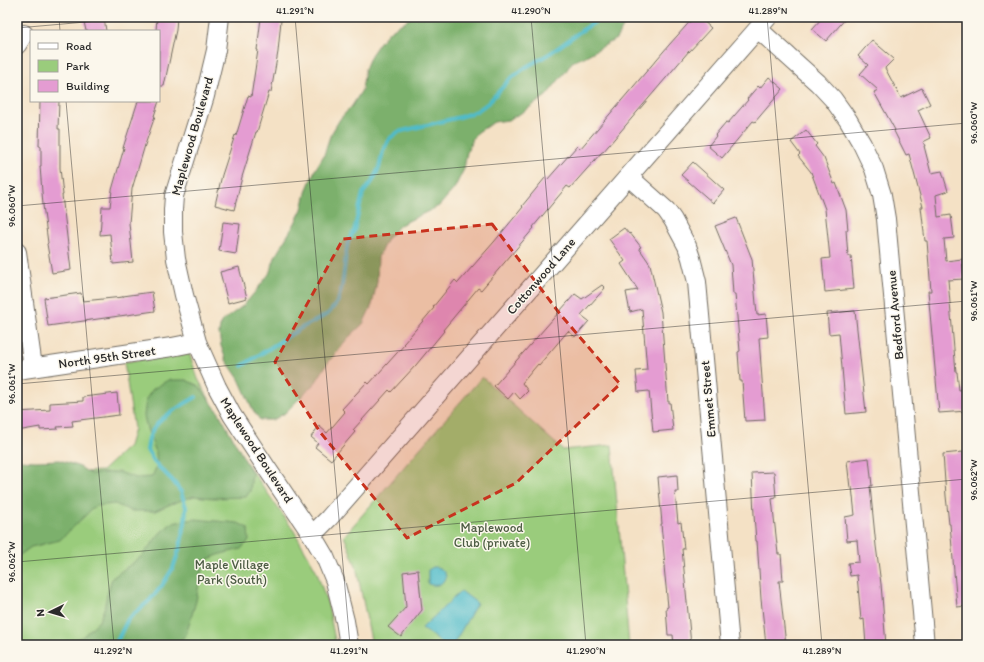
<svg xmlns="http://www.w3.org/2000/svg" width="984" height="662" font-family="Itim,sans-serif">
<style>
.green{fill:#9acc7c;stroke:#627c54}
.forest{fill:#7bb06c;stroke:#536e4c}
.water{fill:#4fbbc9;stroke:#3d737a}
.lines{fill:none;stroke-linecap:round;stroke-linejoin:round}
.stream{stroke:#4fbbc9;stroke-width:4}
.building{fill:#e49cd2}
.minor-casing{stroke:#716b61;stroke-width:20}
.minor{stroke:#fff;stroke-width:18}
.marked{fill:#c8321e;fill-opacity:0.2;stroke:#c8321e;stroke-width:3;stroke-dasharray:8 5;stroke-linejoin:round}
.ticks{fill:none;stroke:#2b2b2b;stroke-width:1;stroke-opacity:0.45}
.labels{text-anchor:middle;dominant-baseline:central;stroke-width:3;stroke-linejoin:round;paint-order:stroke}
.street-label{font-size:13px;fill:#2b2b2b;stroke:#fbf7ec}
.park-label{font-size:13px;fill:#4c5b43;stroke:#fbf7ec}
.neatline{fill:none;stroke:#2b2b2b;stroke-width:1.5}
.ticks-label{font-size:10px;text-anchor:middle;fill:#2b2b2b}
</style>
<rect width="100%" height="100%" fill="#fbf7ec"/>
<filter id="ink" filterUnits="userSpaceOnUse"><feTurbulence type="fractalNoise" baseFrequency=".025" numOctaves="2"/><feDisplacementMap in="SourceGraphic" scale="8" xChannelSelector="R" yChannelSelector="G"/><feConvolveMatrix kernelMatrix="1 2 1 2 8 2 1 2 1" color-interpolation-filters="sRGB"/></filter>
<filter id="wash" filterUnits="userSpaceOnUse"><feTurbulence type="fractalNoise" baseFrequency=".012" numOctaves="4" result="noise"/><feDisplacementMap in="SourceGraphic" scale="16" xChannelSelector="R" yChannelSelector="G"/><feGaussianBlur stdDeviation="0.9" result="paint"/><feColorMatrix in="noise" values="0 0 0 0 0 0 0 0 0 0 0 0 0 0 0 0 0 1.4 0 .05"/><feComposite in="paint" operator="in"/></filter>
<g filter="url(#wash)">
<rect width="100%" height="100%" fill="#f4e1c5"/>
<path class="green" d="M189,353L198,379L239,452L294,531L316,570L328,605L336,645H17V475L102,471L129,446L134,429L124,362Z
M482,377L563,450L612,445L629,645H372L356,566L344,536Z"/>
<path class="forest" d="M412,17H628L627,20L616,39L584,57L572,62L566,71L546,96L523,112L508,120L494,122L478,132L473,138L467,152L464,169L454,189L439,206L400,225L387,239L378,257L377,282L372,305L363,324L347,339L327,364L316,382L285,413L273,420H260L253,410L239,379L226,360L221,346L219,333L221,322L244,305L255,292L269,274L276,255L295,223L302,209L307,189L315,170L324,155L330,136L340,119L352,106L362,90L365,69L371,55L380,42L390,31Z
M168,380H186L199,386L219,413L252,473L250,491L246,497L213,498L194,496L171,504L155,511H131L115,504L95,506L60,540L31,547L17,557V458L20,460L36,461L60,460L80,467L91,474L119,472L136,478L152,477L157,465L156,452L147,429L144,416L146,399L153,389Z
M194,519L238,523L248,528L249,541L241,549L221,554L208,559L201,573L196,601L186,635L175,645H52L82,637L99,621L104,609L107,595L112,578L142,556L161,532L172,523Z"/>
<path class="water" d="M433,567C440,567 443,569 446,576C442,585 438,587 428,584V570Z
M461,591L477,603L453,645H444L422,628Z"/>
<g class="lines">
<path class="stream" d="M242,366L301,328L319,319L329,313L338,301L342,286L344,271L346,253L348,242L354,231L363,193L372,182L379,168L383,151L389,139L398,132L460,117L477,111L488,103L510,79L526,67L549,54L581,31L603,17
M115,645L128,619L149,601L161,587L173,568L180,547L185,523L186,507L181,492L173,481L154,462L147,450C148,446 148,442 149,438C156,417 179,408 196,397"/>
</g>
<g id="blocks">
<path class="building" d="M83,17H104L106,31H86Z
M157,17H177L176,30L164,86H159V31H156Z
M694,17H699L711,28L689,52V51L603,152H602L570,188L567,186L533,227L534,228L481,290L478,288L443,330L444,331L416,365L391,392L389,390L353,430L355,432L331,460L315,447L318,443L311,437L319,426L327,433L345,412L342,409L367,382L369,384L405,344L404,343L434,308L433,307L455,280L458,283L494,242L523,207L522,206L545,178L547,180L577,146L580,149L669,45Z
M823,17H847L826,41L812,29Z
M261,18L281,20L278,52L271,92H269L257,132H256L242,177L234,210L215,205L222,175L235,135L236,136L248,96L251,97L258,50H257Z
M872,40L894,59L885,68L901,98L922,88L930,104L918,110L931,138L923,142L925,146H924L931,173L942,171L948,191L936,195L938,217L951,215L954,238L944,239L946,261L962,259L964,279L948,280L956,372H957L959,390L967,389V411L939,413L928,291H931L927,241H925L921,207H923L909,154L906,155L894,131L895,130L874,92L878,90L860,74L868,65L858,56Z
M769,77L783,89L755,122L753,121L722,158L708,146L716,136L715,135L726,122L728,123L748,100L747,99L758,86L760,88Z
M40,101H59L58,129H60V168L63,195H62L71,270L52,273L47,244L48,243L43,205L40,166H41V146H39Z
M138,101H159L154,116H155L145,145L132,189L129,223L133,262L113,264L110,234L100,235L102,207H110L112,190L124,148H123Z
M806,130L817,144L815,146L824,158L834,184L836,183L846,210L848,230H846L848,256H851L854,289L825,292L822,259L830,258L825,209L811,172L798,156L800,154L791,142Z
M693,162L724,190L713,203L681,175Z
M736,218L752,259L757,315L766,314L768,337L759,338L765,420L745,421L742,381H740L738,352L740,351L735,294H733L731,265L715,226Z
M223,222L240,224L236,254L219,251Z
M624,228L629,234L630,233L641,247L639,248L650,264L661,312L668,402H670L673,430L653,432L649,391L638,392L636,371L647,370L642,309L630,312L626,292L638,290L621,264L625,261L609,239Z
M239,267L247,298L228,303L220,272Z
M602,285L605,288L581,315L589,321L575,337L568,331L539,365L538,364L522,383L528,391L520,399L514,392L508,399L494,386L575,294L582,299Z
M152,292L155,311L48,326L44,298L81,293L83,301L123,297V296Z
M855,311L866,412L846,414L839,333L829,334L827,313Z
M117,393L119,415L72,421L73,426L57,427L58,429L40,430V427L17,431V412L50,410V403L83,401V397Z
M963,452L967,501V606L957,607L950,524H949L946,496L943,454Z
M869,458L872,486H870L876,546L881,584L886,645H866L864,619L861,620L857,575L850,576L848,563L859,562L857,540L847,541L845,517L855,515L852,487L850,488L847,461Z
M774,472L776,498L772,499L778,554H781L783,581H779L786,645H766L761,599L757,541H756L754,515L752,473Z
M677,475L678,492H675L678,523L681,522L684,549H682L691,645H674L673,635H668L666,608L668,607L664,566H665L661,524H662L658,477Z
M418,570L422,610L401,637L388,627L406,607L403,572Z"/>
</g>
</g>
<g filter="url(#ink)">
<use href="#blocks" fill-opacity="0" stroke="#716b61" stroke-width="1"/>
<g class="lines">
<defs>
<path id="minor" d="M220,17L216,50L205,96L174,196L173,210V232L176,259L184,295L197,342L217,387L232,415L266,467L312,535L325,557L335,581L345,621L349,645
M758,29L818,83L833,99L848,120L862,144L874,169L882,195L886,219L925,645
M17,45L24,34
M629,177L666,210L673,220L687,246L691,258L697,282L730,645
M17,252L33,367
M17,370L172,347L197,342
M312,535L329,518L768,17"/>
</defs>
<use href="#minor" class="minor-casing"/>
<use href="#minor" class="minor"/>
</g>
</g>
<path class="marked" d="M492,224L560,314L620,384L516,483L407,538L320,432L275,362L343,239Z"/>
<path class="ticks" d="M59,17L60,31M295,17L350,645M531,17L586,645M767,17L822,645M17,28L143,17M66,101L114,645M17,206L967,123M17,384L967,301M17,562L967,479"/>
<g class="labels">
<g class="street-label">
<text transform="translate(192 136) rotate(-74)">Maplewood Boulevard</text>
<text transform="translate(541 276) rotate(-49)">Cottonwood Lane</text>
<text transform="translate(895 315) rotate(-95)">Bedford Avenue</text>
<text transform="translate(107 357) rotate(-8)">North 95th Street</text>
<text transform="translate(708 399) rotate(-95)">Emmet Street</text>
<text transform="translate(257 450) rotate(57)">Maplewood Boulevard</text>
</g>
<g class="park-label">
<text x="492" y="527">Maplewood<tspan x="492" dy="15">Club (private)</tspan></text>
<text x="232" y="564">Maple Village<tspan x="232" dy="15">Park (South)</tspan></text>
</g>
</g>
<rect width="984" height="662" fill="none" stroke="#fbf7ec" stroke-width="44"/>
<rect x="30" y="30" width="130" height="72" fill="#fbf7ec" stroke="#a8a59f"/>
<rect x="38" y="43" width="20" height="6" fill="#ffffff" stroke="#a8a59f"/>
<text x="66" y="50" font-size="12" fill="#2b2b2b">Road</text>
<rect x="38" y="60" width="20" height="12" fill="#9acc7c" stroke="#a8a59f"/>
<text x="66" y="70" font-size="12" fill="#2b2b2b">Park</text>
<rect x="38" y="80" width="20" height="12" fill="#e49cd2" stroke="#a8a59f"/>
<text x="66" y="90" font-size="12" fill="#2b2b2b">Building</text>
<g transform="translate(50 612) rotate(265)" stroke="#fbf7ec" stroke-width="3" paint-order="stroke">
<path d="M0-3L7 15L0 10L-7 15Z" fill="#2b2b2b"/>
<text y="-6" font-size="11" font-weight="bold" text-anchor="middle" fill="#2b2b2b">N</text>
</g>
<rect x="22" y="22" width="940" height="618" class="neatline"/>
<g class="ticks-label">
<text x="295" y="14">41.291°N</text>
<text x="531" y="14">41.290°N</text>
<text x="768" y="14">41.289°N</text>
<text transform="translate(973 123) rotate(-90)" y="4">96.060°W</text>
<text transform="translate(11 206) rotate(-90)" y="4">96.060°W</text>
<text transform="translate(973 301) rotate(-90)" y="4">96.061°W</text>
<text transform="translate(11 384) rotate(-90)" y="4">96.061°W</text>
<text transform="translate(973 480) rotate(-90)" y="4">96.062°W</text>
<text transform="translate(11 562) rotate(-90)" y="4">96.062°W</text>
<text x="113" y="654">41.292°N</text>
<text x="349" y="654">41.291°N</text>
<text x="586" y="654">41.290°N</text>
<text x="822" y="654">41.289°N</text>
</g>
</svg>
